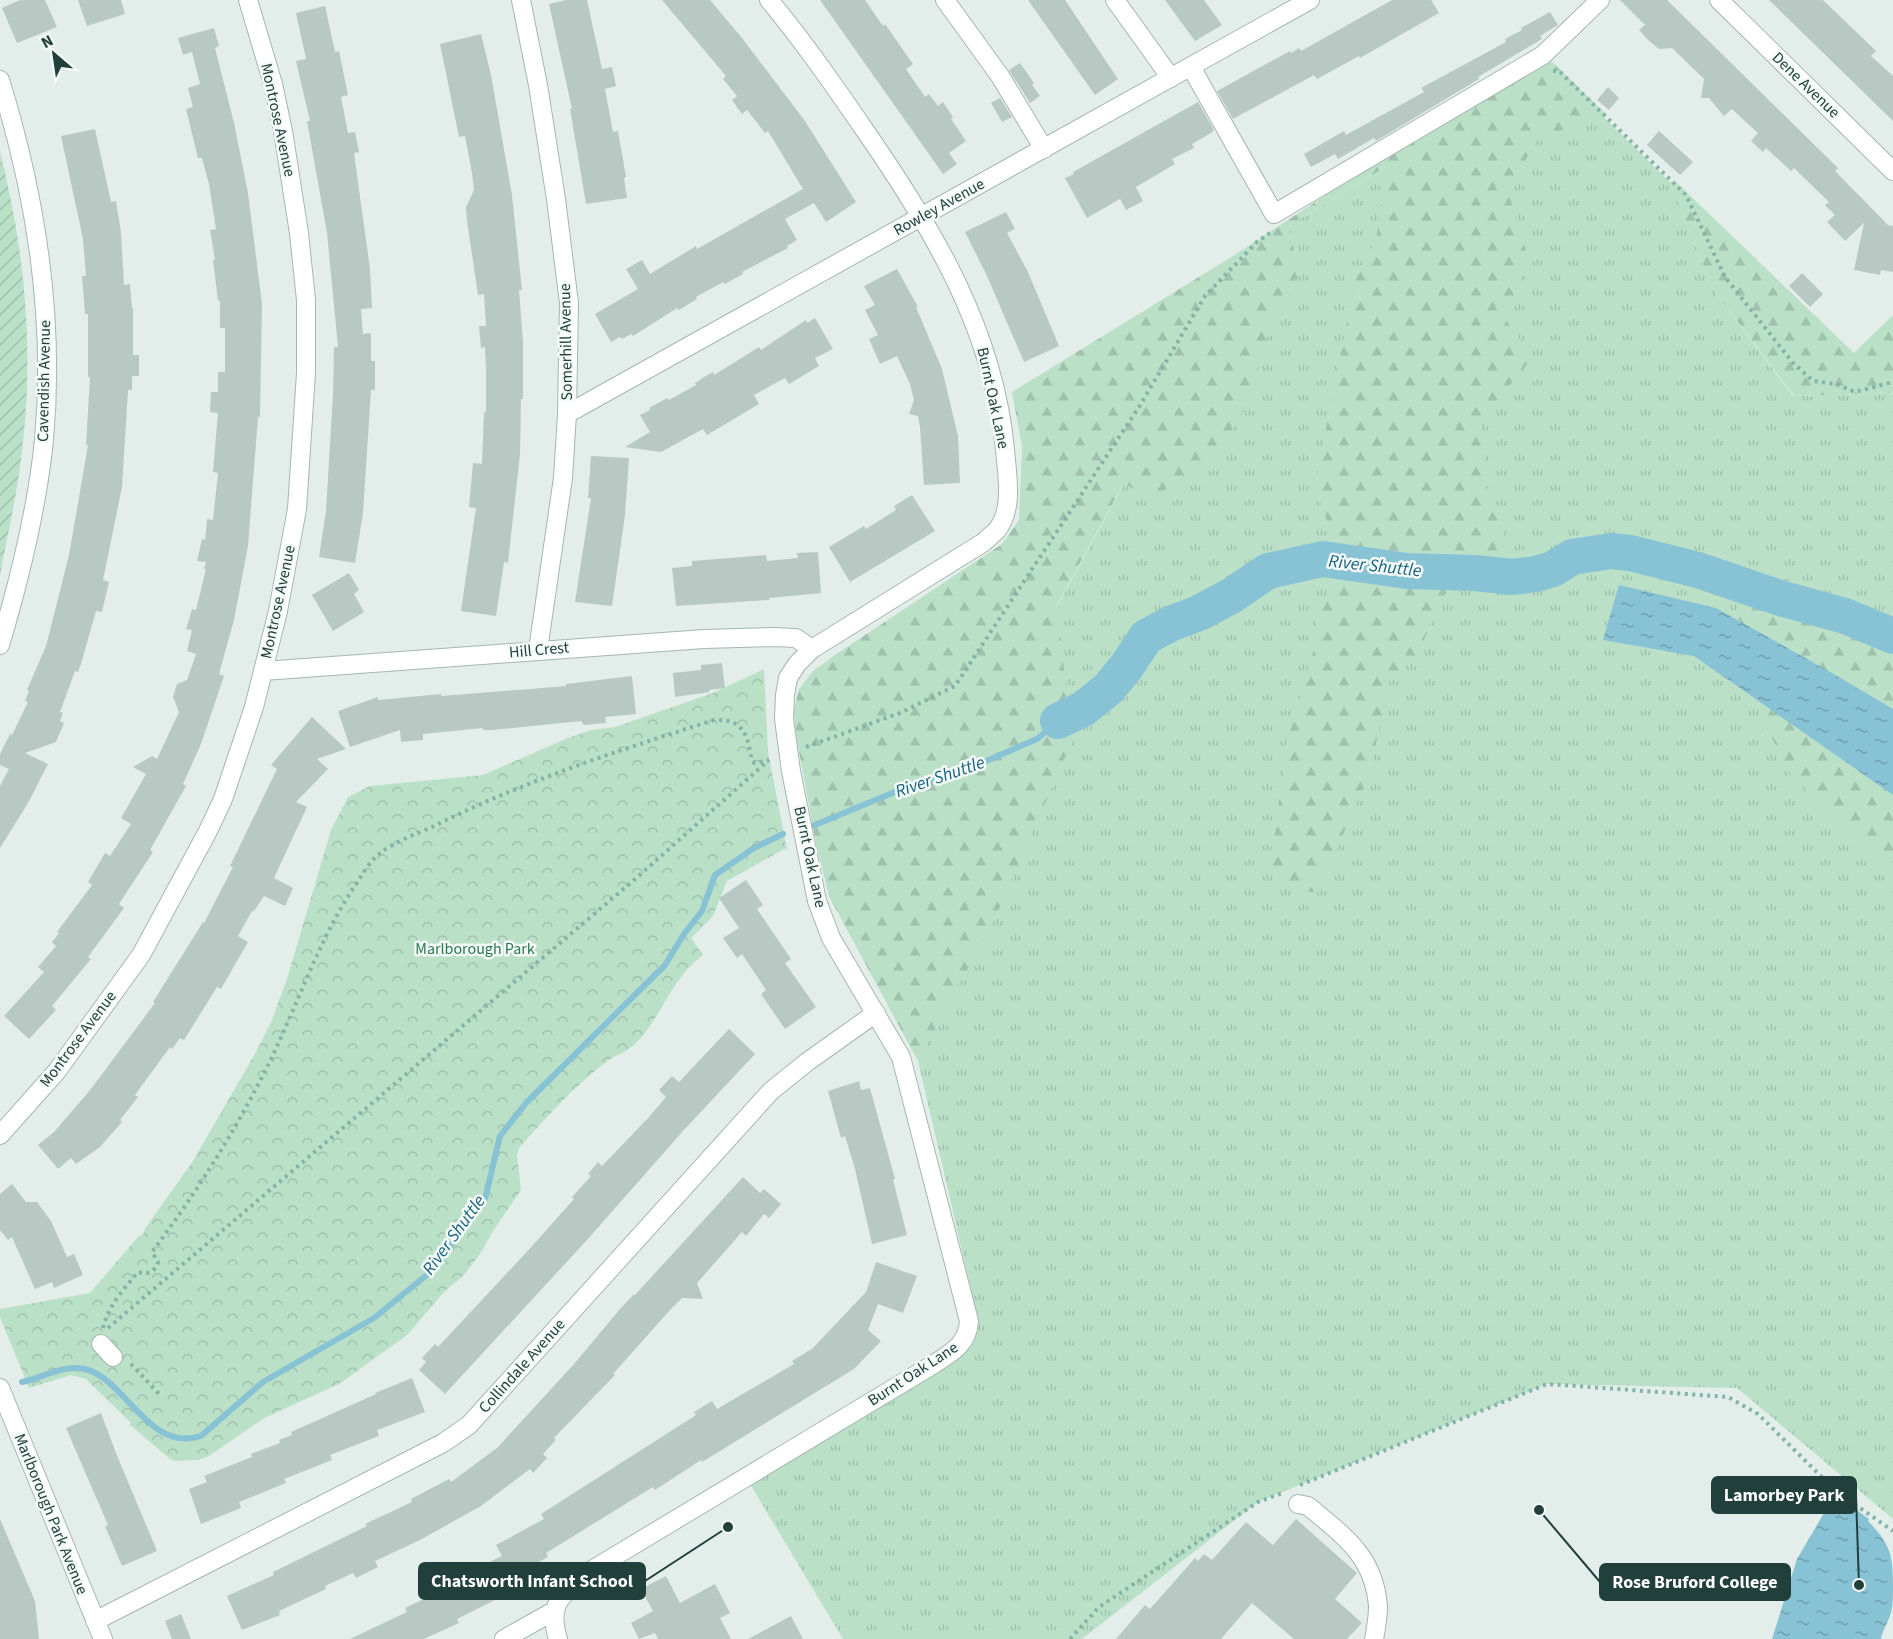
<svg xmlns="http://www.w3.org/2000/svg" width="1893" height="1639" font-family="'Source Sans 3',sans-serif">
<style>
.grass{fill:url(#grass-tufts)}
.forest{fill:url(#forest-firs)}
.park{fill:url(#park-crowns)}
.garden{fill:url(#garden-furrows)}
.water{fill:url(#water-ripples)}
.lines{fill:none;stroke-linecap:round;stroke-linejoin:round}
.stream{stroke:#88c2d5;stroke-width:6}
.river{stroke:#88c2d5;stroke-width:36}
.building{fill:#b8c9c3}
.minor-casing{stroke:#a5b6b2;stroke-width:20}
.path{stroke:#82b3a8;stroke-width:4;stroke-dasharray:3 4.5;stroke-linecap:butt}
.minor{stroke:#fff;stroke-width:18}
.labels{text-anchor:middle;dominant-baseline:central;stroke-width:5;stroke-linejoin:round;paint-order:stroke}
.street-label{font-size:16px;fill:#21403b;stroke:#f4faf7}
.park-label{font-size:16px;fill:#297950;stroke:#f4faf7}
.water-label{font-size:18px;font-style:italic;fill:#186480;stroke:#f4faf7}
.leader{fill:none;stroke:#21403b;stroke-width:2}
.callout-dot{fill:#21403b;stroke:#f4faf7;stroke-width:2}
.callout{fill:#21403b;stroke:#21403b;stroke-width:2}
.callout-label{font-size:18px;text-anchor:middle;font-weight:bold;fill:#fff}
</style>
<defs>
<pattern id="grass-tufts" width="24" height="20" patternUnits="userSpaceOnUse" patternTransform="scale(1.5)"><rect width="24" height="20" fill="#bbe0c8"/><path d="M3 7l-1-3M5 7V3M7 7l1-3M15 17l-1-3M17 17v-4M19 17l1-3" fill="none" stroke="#a0c1ad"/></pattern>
<pattern id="forest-firs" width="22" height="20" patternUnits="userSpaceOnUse" patternTransform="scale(1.5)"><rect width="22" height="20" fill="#bbe0c8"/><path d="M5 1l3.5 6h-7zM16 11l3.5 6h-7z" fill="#a0c1ad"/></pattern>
<pattern id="park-crowns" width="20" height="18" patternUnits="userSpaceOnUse" patternTransform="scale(1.5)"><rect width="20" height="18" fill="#bbe0c8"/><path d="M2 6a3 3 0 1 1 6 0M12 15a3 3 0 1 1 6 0" fill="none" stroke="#a0c1ad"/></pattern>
<pattern id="garden-furrows" width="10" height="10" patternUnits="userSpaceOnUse" patternTransform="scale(1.5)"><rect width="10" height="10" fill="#bbe0c8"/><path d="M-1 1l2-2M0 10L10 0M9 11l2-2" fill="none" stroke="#a0c1ad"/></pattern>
<pattern id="water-ripples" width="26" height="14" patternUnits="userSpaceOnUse" patternTransform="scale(1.5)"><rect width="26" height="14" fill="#88c2d5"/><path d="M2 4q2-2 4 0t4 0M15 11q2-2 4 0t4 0" fill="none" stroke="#6f9fae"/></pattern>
</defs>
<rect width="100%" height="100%" fill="#e3eeea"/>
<path class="grass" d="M1539,76L1572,86L1670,182L1712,288L1793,396L1893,393V1519L1737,1388L1547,1384L1258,1502L1082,1639H843L750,1484L968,1349L979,1324L918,1061L829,896L988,732L1231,289L1288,226Z"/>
<path class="forest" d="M1548,58L1607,115L1601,120L1539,136L1508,192L1528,257L1506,320L1533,357L1481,420L1486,485L1506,537L1492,561L1457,576L1435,610L1419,654L1390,679L1369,776L1317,893L1284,887L1267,861L1274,842L1286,745L1315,645L1313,619L1332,582L1334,543L1315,485L1355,280L1376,240L1386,167L1288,226L1300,274L1267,337L1250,399L1212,464L1155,495L1142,494L1124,483L1057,605L1072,741L995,918L918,1061L829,896L816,844L796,735L794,710L799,689L813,671L835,655L1002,544L1019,520L1022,446L1012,392L1233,256L1367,168Z
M1670,182L1677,183L1854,353L1893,315V393L1794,396L1712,288Z
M1766,572L1893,615V859L1860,843L1791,775L1765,724L1736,610Z"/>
<path class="park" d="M764,669L768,752L787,850L784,849L727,881L713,916L691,938L703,955C670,979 662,1019 633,1046C626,1052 616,1055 609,1060C578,1082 545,1119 519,1148L517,1155L521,1190L493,1231L480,1254L463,1276L445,1291L407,1335L339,1384L264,1418L209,1456L198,1460L175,1461L170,1459L129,1424L131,1423L86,1379L71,1375L29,1388L0,1317V1309L90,1293L137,1238L145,1232L144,1230L193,1161L256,1052L272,1020L287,979L331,830L348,797L370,786L483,775L568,738L591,730L615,727L713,693Z"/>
<path class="garden" d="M0,152C24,246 34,345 23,441C19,487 8,531 0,576Z"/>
<path class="water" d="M1619,585L1716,608L1832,673L1893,709V795L1694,656L1603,640Z
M1847,1503L1869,1519L1868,1521C1890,1544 1893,1554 1893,1585C1893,1592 1893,1601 1892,1608C1890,1620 1883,1628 1881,1639H1772L1797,1559L1824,1513L1835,1506Z"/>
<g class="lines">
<path class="stream" d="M810,827L919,782L947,778L1037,739L1058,721
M22,1382C41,1378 65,1364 85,1369C126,1379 148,1453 201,1436L263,1382L374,1318L433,1270L485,1199L500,1136L526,1103L665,965L684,934L702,911L715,875L754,848L783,834"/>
<path class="river" d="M1058,721L1083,709L1108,689L1127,666L1146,637L1170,624L1199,613L1231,596L1268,571L1323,559L1407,571L1475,573L1512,577L1536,574L1553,569L1572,557L1611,551L1630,553L1698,570L1780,598L1845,616L1893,636"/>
</g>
<path class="building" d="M20,0H45L57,27L17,43L2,8Z
M78,0H121L125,14L87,26Z
M566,0H587L602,69L612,67L616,86L605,89L613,132L618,131L626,177L624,178L627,198L586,204L570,109H572L549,4Z
M662,0H710L742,38L805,121L856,202L826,222L814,203L785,219L797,240L787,246L788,248L742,272L743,274L725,284L723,282L696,297L697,299L679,310L677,308L633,336L631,334L622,339L620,337L611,342L595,314L638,289L626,269L642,260L650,274L696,246L697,249L803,189L768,131L765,133L747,110L742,114L732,100L737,96L723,79L726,76Z
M820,0H865L883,26L885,24L913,64L906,69L925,97L929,94L938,106L943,102L953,117L951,119L966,141L949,153L957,164L943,174Z
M1028,0H1065L1118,79L1095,95Z
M1165,0H1204L1222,25L1195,41Z
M1392,0H1431L1439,13L1360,58L1359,56L1317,79L1314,75L1233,119L1217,91L1290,51L1291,53L1299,48L1301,51Z
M1620,0H1667L1838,168L1835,171L1888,225L1893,226V272L1881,270L1880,275L1854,270L1864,223L1845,241L1827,222L1835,215L1825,205L1829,202L1794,168L1791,171L1766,148L1763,152L1751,141L1758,133L1734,111L1732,109L1724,116L1709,98H1701L1704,79L1672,48L1659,49L1648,40L1639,30L1645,25Z
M1769,0H1823L1876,51L1871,56L1893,76V121Z
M325,6L335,52L339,51L348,95L341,97L348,133L355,132L359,152L354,153L370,269L372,308L361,309L363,334L371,333V361H375V390H371L363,513L355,563L319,557L326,511L333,394L334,347H338L327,233L307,121H310L296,61L306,59L296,13Z
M1550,12L1558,25L1540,36L1542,39L1478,77L1479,79L1376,141L1374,138L1338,159L1335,154L1311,167L1304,154L1344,131L1346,135L1424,92L1421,88L1506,42L1505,39L1522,30L1521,28Z
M214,28L219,46L215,48L234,123L248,193L262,304L260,417H258L248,546L234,620L219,674L224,676L201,744L183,784L186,786L150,850L153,852L119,904L124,908L88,957L91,959L52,1006L56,1010L29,1039L4,1016L44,972L38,967L56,946L52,942L59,933L57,932L92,885L88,882L105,853L110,856L131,824L121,818L146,774L133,767L152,756L157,759L179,712L173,697L177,684L187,680L196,654L187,651L192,630L186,629L192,609L196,610L206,569H204L206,562L197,561L202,539L205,540L207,519L213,520L218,473L213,472L218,413L210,412L211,392H218V372H225V328H220V301H218L213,260H215L210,230L216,229L209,184L202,158H198L186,109L193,107L188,88L200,84L192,52L183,55L178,38Z
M481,34L491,75L512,195L522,290H519L523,341V399H521L520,454L508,563L504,562L496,616L461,611L476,508L469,507L473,463L482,464L484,412H486V371L485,347L481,348L479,326H486L484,294L478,295L467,221L466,207L474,190L472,173L465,136L459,137L440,44Z
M1020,63L1034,83L1032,85L1040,96L1030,103L1009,70Z
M1608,87L1619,98L1609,110L1597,100Z
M1000,98L1012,117L1002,122L991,103Z
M1198,102L1214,130L1211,133L1192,144L1194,148L1172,159L1175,164L1136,187L1143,201L1126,210L1120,199L1087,218L1065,178L1074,174L1073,172Z
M95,129L111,202L116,201L121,232L124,285L130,284L132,308H133V355H139V376H132V390H128L122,487L103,580L109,582L102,612L96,611L81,664L78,672L75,671L60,712L63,713L60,721L64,723L56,742L25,753L48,764L28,803L0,848V786L9,769L0,765V754L10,734L12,735L28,702L25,701L29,691L27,690L46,646L69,555L88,445H86L90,377H88V314H85L82,276H86L83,239L61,136Z
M1659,131L1693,162L1680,175L1647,145Z
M1006,212L1015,229L1007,233L1028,272L1059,346L1024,362L987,276L965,232Z
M897,269L918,307H916L942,369L958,436L960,483L924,485L920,427L918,416L909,414L914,400L910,384L897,356L880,364L869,339L878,335L865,310L875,305L864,286Z
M1802,273L1823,294L1810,307L1789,286Z
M815,318L833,349L815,358L819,366L789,384L785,378L754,395L759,404L707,435L703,429L661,452L625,447L650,432L640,415L650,410L649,408L667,398L669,400L696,385L695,383L704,377L713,372L714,375L759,347L761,350L806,320L807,323Z
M591,456L629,458L625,515L612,606L575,602L591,498H588Z
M912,495L935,531L850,582L829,547L864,526L866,529L896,510L894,506Z
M818,552L821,593L769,598V600L676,606L672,568L692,566V561L766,555L767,561L798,558L797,553Z
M349,573L359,590L354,594L364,612L333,631L312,595Z
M722,663L725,688L709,690L710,692L675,697L673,673L701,670V665Z
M632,676L636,714L605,717L606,723L584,725L581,721L492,730H483V728L423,734V740L401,742L400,730L350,747L338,711L378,697V700L441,694V696L492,692L566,686V684Z
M312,717L346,749L317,759L328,769L296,802L307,807L274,878L293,888L285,906L264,896L254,911H252L238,936L248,942L221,989L217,987L184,1040L180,1038L172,1049L170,1047L135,1095L138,1097L120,1120L122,1122L100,1147L76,1164L71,1158L58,1169L38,1145L54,1132L91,1089L155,1003L153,1002L203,922L204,923L233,867L230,866L277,769L271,765Z
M746,880L763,905L757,909L791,959L785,963L816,1007L785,1029L761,994L766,990L742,954L737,958L723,938L739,928L719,898Z
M729,1029L755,1054L683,1131L587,1240L445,1394L419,1370L426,1362L422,1358L435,1344L438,1347L534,1244L574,1199L572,1197L591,1176L588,1174L598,1162L602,1166L649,1117L666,1097L659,1090L672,1076L679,1082Z
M859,1081L861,1090L870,1088L895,1179L893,1180L907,1235L872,1244L855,1169L845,1136L841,1138L828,1091Z
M743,1177L760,1193L764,1189L781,1204L769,1218L764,1214L746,1236L742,1232L697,1283L703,1299L682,1298L670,1310L613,1374L615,1375L554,1438L556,1440L543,1454L547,1458L533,1473L530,1469L481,1506L420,1540L375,1561L378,1567L356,1578L353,1573L325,1586L326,1589L279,1611L280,1615L242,1630L227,1596L274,1575L273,1572L367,1526L365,1524L412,1502L411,1499L449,1479L451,1482L497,1448L574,1364L620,1309L634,1294L635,1295Z
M12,1184L26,1202H37L51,1221L67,1257L74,1254L83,1275L54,1288L52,1282L35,1289L12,1237L8,1240L0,1230V1194Z
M876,1262L917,1276L903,1313L878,1304L868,1330L881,1341L854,1369L702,1462L701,1460L655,1490L653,1487L546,1553L548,1557L502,1582L507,1594L457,1619L459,1623L424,1639H350L407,1612L405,1608L455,1584L453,1579L502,1556L496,1545L544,1519L541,1514L696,1415L694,1412L712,1401L717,1409L794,1364L792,1361L813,1348L866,1292Z
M412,1378L425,1412L377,1430L379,1436L330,1455L332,1460L284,1479L286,1483L239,1502L241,1508L201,1524L189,1489L207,1482L204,1476L252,1457L251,1454L280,1443L279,1440L292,1435L291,1432L376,1394L375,1393Z
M101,1413L116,1453L157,1551L122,1566L105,1526L108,1525L66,1428Z
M0,1519L35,1601L39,1639H0Z
M1296,1519L1357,1573L1335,1599L1362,1623L1347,1639H1294L1252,1603L1221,1639H1116L1145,1605L1150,1609L1195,1558L1198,1561L1204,1554L1212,1560L1246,1522L1273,1545Z
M666,1576L680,1603L715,1584L730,1613L720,1618L731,1639H658L655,1633L639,1639L631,1623L653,1611L641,1589Z
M181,1614L191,1639H172L165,1621Z
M791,1616L803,1639H748Z"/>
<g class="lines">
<defs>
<path id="minor" d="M521,0L538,85L556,199L569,303L567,414L563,478L538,650
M945,0L1000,76L1044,149
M1115,0L1171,78
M1719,0L1893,171
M1191,67L1274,214L1543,55L1600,0
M0,80C36,196 55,319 44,440C37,509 20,578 0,645
M567,414L1310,0
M263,671L704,639L775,637L796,638L812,649
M0,1135L57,1071L141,955L208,831L223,799L254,707L278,611L297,509L306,373V300L299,233L283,131L273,84L248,0
M101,1344L113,1357
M0,1388L103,1639
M1298,1504L1308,1506C1344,1536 1374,1556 1378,1606C1378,1617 1376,1629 1374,1639
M95,1621L443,1443L469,1425L771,1091L807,1062L876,1013
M504,1639L554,1611
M558,1639C548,1606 559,1598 582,1576L934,1364C951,1353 968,1344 969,1321L901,1057L831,938L817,901L791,771L784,719L785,695L788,678L797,664L812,649L984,542C988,538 993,534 997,530C1014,509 1007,474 1005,450C994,330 933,229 866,132C835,87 804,42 769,0"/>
</defs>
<use href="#minor" class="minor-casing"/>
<path class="path" d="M1553,71H1559L1686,195L1725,277L1793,363L1813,381L1836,384L1855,392L1893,382
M806,747L900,713L955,686L1139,407L1205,296L1257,242L1270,233
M103,1328C108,1306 124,1289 138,1272C148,1275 155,1272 158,1262L152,1252C197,1192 238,1127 271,1059C299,1001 320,937 356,884C363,874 369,862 378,855C393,842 417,834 434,826C524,781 620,750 714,720C745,719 747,735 752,761L755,763L769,760
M108,1328L634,880L769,760
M131,1364L159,1394
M1300,1485L1547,1384L1728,1397L1758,1414L1837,1492L1893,1531
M1070,1639L1099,1607L1258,1502L1285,1492"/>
<use href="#minor" class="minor"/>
</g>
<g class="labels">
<g class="street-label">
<text transform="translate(1806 85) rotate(44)">Dene Avenue</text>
<text transform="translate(278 120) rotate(78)">Montrose Avenue</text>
<text transform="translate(939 207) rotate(-29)">Rowley Avenue</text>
<text transform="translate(566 342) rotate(-91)">Somerhill Avenue</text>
<text transform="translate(44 381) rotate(-89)">Cavendish Avenue</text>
<text transform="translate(993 398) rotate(78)">Burnt Oak Lane</text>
<text transform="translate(278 602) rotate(-78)">Montrose Avenue</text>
<text transform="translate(539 650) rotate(-5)">Hill Crest</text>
<text transform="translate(810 857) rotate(78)">Burnt Oak Lane</text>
<text transform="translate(78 1039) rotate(-53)">Montrose Avenue</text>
<text transform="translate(522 1366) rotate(-48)">Collindale Avenue</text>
<text transform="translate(913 1374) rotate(-33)">Burnt Oak Lane</text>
<text transform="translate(51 1514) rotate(68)">Marlborough Park Avenue</text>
</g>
<g class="park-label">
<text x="475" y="949">Marlborough Park</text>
</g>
<g class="water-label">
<text transform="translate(1375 566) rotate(6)">River Shuttle</text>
<text transform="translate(940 777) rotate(-19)">River Shuttle</text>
<text transform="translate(454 1235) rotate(-54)">River Shuttle</text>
</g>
</g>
<path class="leader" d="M1859 1585L1856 1495M728 1527L645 1581M1539 1510L1600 1582"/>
<g class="callout-dot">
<circle cx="1859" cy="1585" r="6"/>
<circle cx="728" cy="1527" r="6"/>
<circle cx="1539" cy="1510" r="6"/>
</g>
<g class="callout">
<rect x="1712" y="1477" width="144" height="36" rx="6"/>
<rect x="419" y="1563" width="226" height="36" rx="6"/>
<rect x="1600" y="1564" width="190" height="36" rx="6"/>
</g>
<g class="callout-label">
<text x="1784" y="1501">Lamorbey Park</text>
<text x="532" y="1587">Chatsworth Infant School</text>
<text x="1695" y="1588">Rose Bruford College</text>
</g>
<g transform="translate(54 54) rotate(331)" stroke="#f4faf7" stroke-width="4.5" paint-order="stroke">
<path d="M0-4.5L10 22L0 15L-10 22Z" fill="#21403b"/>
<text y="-9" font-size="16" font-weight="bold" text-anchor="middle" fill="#21403b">N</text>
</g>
</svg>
